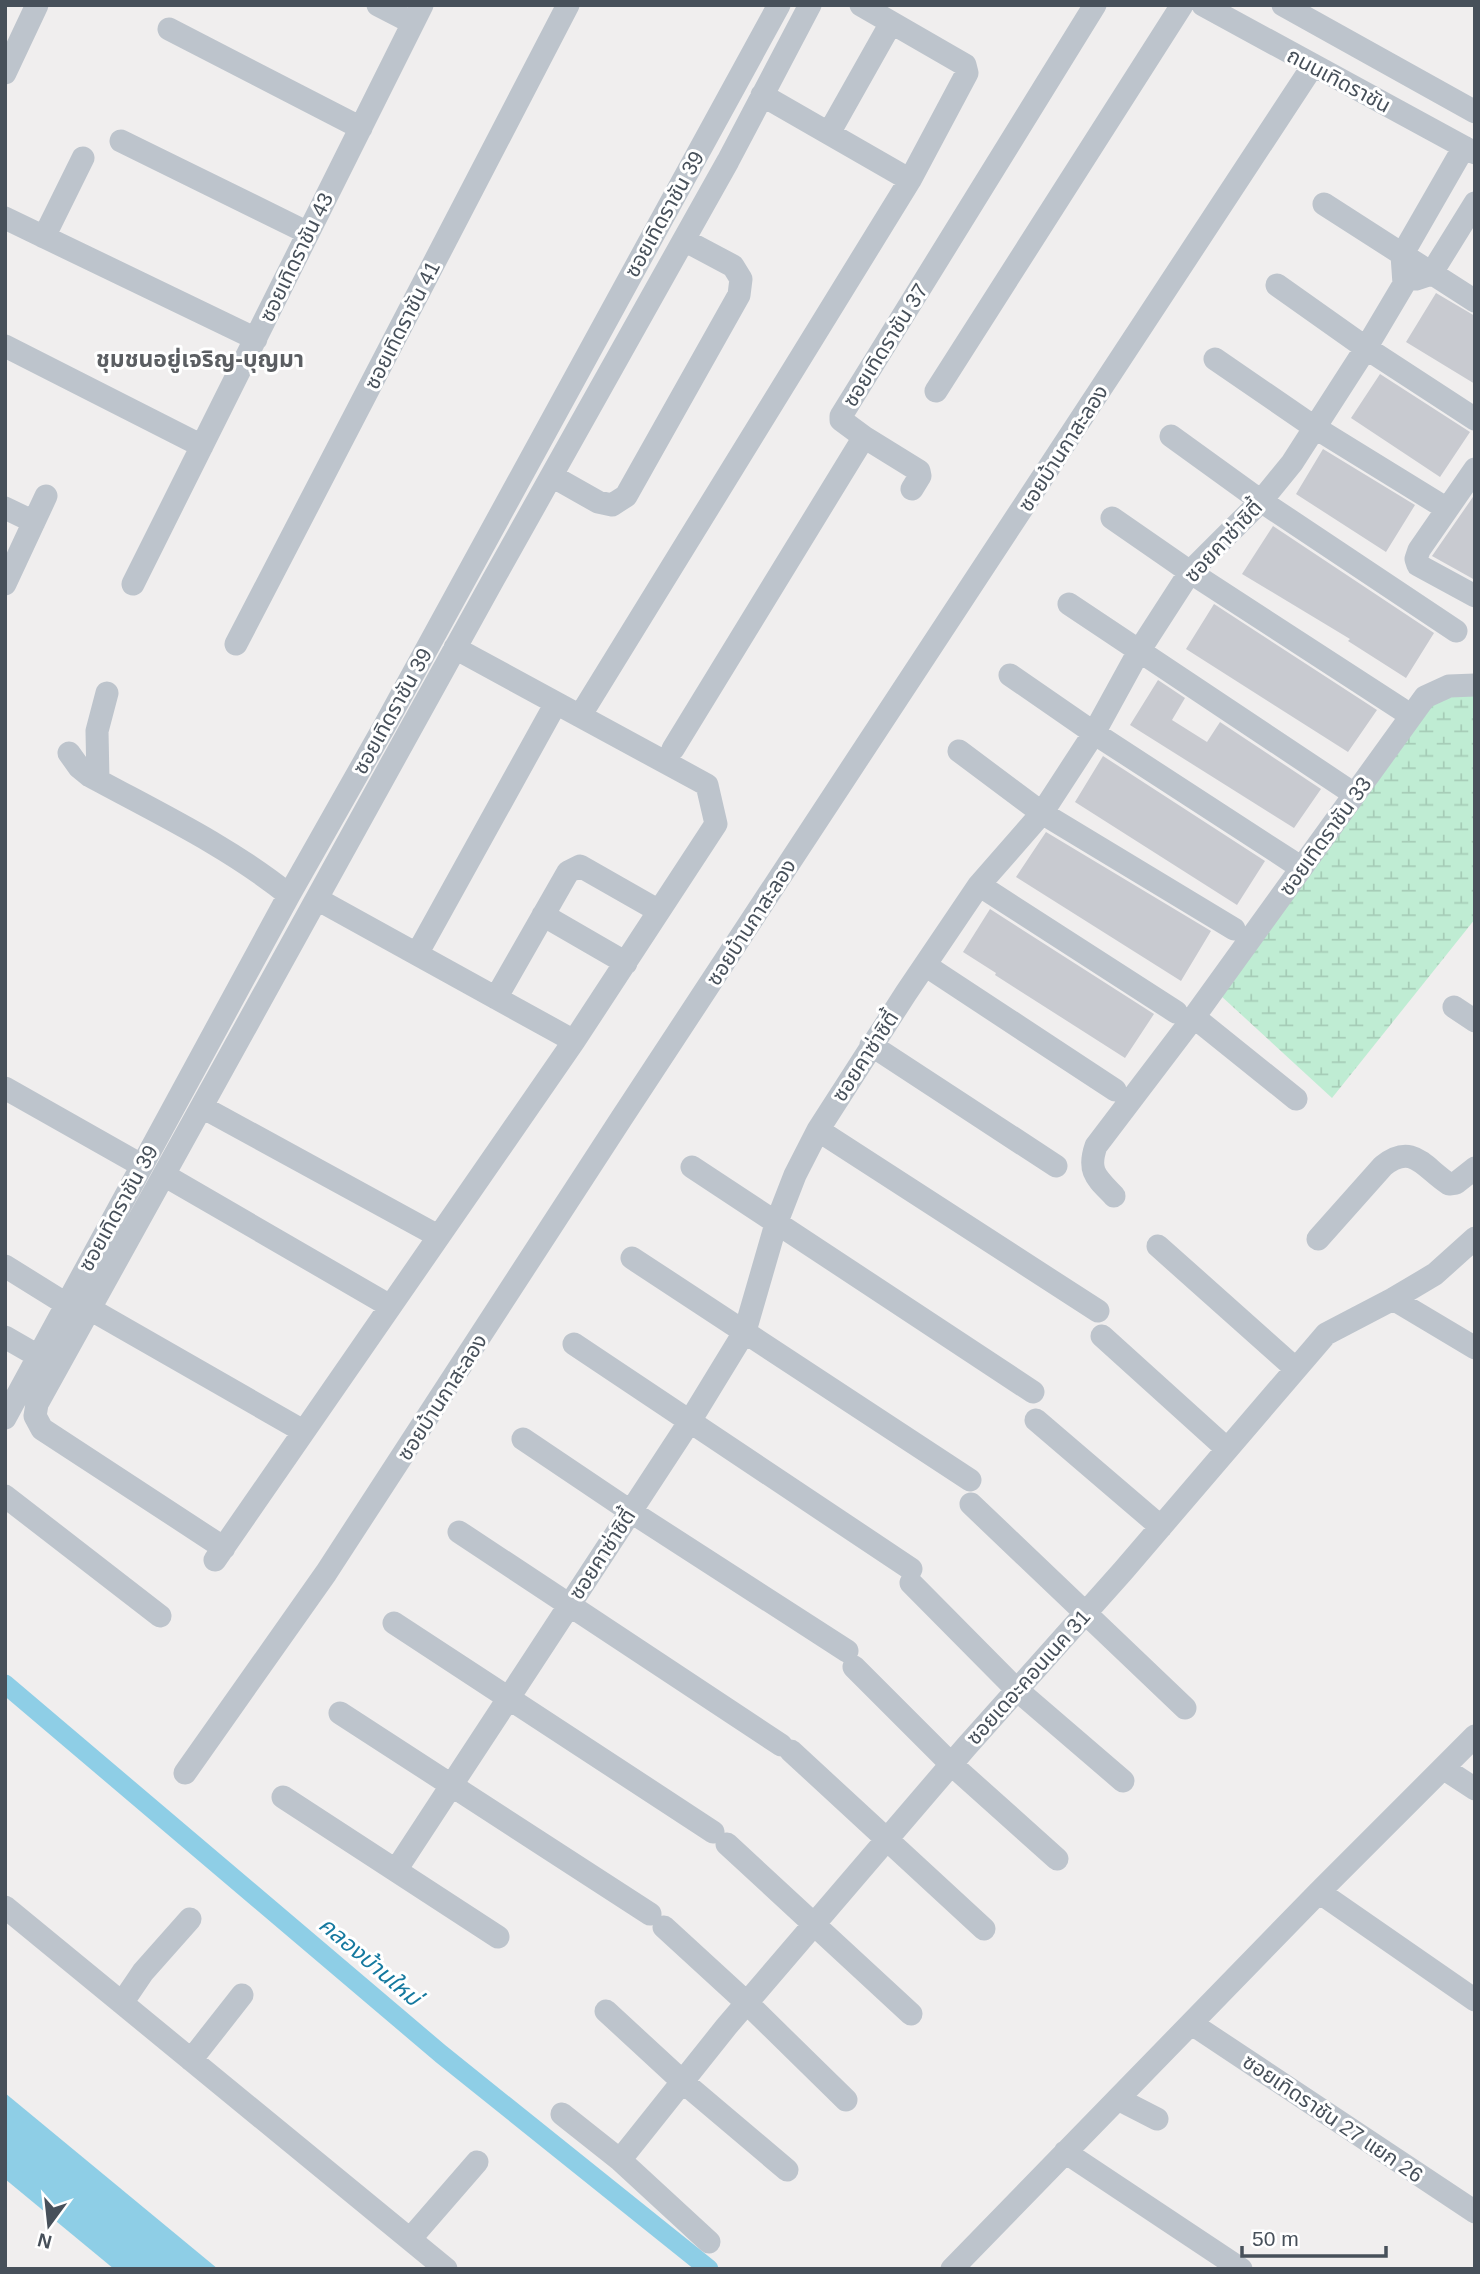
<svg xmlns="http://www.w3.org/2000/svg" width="1480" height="2274" font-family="Helvetica,'Noto Sans Thai',sans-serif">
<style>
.wetland{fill:url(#wetland-marsh)}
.water{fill:#8ecee6}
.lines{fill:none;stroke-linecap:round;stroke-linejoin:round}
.canal{stroke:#8ecee6;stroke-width:19}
.building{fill:#c8cad0}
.minor{stroke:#bdc4cc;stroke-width:23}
.labels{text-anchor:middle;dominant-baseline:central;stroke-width:6;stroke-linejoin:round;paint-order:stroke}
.street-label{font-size:21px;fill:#47505a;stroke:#fff}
.neighbourhood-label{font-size:23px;font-weight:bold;fill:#5b5e62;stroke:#fff}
.water-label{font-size:23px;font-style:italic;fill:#15799f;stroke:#fff}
</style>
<defs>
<pattern id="wetland-marsh" width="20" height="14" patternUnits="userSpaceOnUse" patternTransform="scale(1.75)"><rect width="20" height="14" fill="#bfecd3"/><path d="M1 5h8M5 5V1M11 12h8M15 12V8" fill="none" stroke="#a6ccb7"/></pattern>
</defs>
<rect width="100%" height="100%" fill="#f0eeee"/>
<path class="wetland" d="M1475,694V919L1332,1098L1220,995L1430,705L1453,696Z"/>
<path class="water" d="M5,2093L218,2269H114L5,2179Z"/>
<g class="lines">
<path class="canal" d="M5,1684L441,2054L709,2269"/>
</g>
<path class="building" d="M1436,293L1475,316V384L1406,342Z
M1380,374L1470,432L1440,477L1351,418Z
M1323,449L1415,505L1386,552L1296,494Z
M1475,494V580L1432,556Z
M1273,526L1434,633L1406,678L1348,641L1350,639L1242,574Z
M1214,604L1377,710L1348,752L1186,649Z
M1158,680L1185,698L1172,720L1207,742L1220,722L1321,789L1294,828L1130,725Z
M1103,756L1265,861L1237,905L1075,802Z
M1046,832L1211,931L1181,981L1016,877Z
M990,909L1154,1014L1125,1058L995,975L996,973L963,952Z"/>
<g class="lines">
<path class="minor" d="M378,5L413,23
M1203,5L1475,153
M1283,5L1475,112
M169,29L361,128
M5,73L37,5
M762,95L910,180
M829,133L891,23
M121,141L308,233
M1324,204L1475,301
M5,218L256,339
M44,237L83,158
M1416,279L1431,274L1475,203
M1277,285L1366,348L1475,419
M5,346L202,446
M1215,359L1314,427L1439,504
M936,391L1182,5
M1171,436L1261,501L1456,631
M864,437L919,471L920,476L912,489
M1475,469L1419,550L1416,559L1418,565L1475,596
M552,476L598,502L612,505L626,496L739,295L741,279L733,266L684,240
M5,508L34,522
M1112,518L1190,572L1401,709
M5,584L46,496
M133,584L422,5
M1069,604L1345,788
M236,644L568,5
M1010,675L1094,733L1291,861
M580,716L910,180L967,73L965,65L861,5
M673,749L864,437L841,420V416L1095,5
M959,751L1042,813L1234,929
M69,753L79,767L90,776C158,813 228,846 289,895
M98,780L97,731L107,693
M979,885L1176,1012
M317,899L574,1041
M543,915L626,963
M417,954L556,703
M925,965L1115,1090
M496,998L568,872L580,866L659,911
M1454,1007L1475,1021
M1194,1017L1296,1099
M871,1045L1056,1166
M5,1088L141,1165
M202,1107L438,1236
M818,1130L1098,1311
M692,1167L1033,1392
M164,1175L390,1306
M1114,1196C1097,1178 1087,1172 1096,1146L1194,1017L1425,697L1449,686L1475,685
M1318,1239L1383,1166C1413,1142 1424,1168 1449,1184L1456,1183L1475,1168
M1158,1246L1296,1369
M632,1258L970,1480
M5,1266L66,1304
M1393,1299L1475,1348
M90,1309L303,1431
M1102,1336L1227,1449
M5,1337L38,1356
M574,1344L911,1569
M5,1418L289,895L384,727L779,5
M1036,1420L1161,1527
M523,1439L630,1511L847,1651
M5,1496L160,1616
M971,1504L1185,1708
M459,1532L781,1745
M224,1548L42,1429L35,1416L37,1404L493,580L728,161L810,5
M215,1560L574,1041L716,824L707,785L455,648
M911,1583L1016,1689L1123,1781
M394,1623L713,1832
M854,1667L951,1764L1057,1859
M340,1713L650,1914
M791,1751L984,1929
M1443,1768L1475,1789
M185,1773L326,1573L621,1119L1312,67
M283,1797L498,1937
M727,1844L911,2014
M396,1870L690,1421L745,1331L776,1224L795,1175L818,1130L906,993L979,885L1042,813L1094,733L1139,651L1190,572L1261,501L1292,463L1366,348L1404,284L1402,255L1464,147
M1319,1892L1475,2000
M5,1907L446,2269
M664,1927L748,2004L846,2100
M122,2003L143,1972L190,1919
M606,2011L683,2082L787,2170
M1192,2024L1475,2212
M191,2060L242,1995
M1118,2099L1157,2119
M562,2114L620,2160L709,2242
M1065,2152L1241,2269
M620,2160L726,2027L966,1747L1123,1571L1326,1334L1393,1299L1435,1274L1475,1238
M411,2238L477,2162
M952,2269L1319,1892L1475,1736"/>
</g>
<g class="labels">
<g class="street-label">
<text transform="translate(1339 80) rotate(28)">ถนนเทิดราชัน</text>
<text transform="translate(664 214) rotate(-61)">ซอยเทิดราชัน 39</text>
<text transform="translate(296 257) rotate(-64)">ซอยเทิดราชัน 43</text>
<text transform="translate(402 325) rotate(-63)">ซอยเทิดราชัน 41</text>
<text transform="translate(885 345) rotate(-58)">ซอยเทิดราชัน 37</text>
<text transform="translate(1063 448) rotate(-57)">ซอยบ้านกาสะลอง</text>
<text transform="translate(1223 541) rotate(-47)">ซอยคาซ่าซิตี้</text>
<text transform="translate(392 711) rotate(-61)">ซอยเทิดราชัน 39</text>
<text transform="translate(1325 836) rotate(-54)">ซอยเทิดราชัน 33</text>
<text transform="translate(751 922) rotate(-57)">ซอยบ้านกาสะลอง</text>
<text transform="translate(865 1056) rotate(-57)">ซอยคาซ่าซิตี้</text>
<text transform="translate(118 1208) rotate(-61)">ซอยเทิดราชัน 39</text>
<text transform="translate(442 1397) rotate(-57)">ซอยบ้านกาสะลอง</text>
<text transform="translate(602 1554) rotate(-57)">ซอยคาซ่าซิตี้</text>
<text transform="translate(1028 1677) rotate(-48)">ซอยเดอะคอนเนค 31</text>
<text transform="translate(1333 2118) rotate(34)">ซอยเทิดราชัน 27 แยก 26</text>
</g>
<g class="neighbourhood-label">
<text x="200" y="359">ชุมชนอยู่เจริญ-บุญมา</text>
</g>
<g class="water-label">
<text transform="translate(370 1961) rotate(40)">คลองบ้านใหม่</text>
</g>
</g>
<rect width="1480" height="2274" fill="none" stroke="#47505a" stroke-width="14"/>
<g transform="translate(49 2225) rotate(195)" stroke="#ffffff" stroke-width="5" paint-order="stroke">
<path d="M0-5L12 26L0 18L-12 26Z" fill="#47505a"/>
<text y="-10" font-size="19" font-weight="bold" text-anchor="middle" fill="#47505a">N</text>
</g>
<path d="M1242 2246v10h144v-10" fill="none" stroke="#47505a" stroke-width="3.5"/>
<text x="1252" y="2246" font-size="21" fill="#47505a" stroke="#ffffff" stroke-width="5" paint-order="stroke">50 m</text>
</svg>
